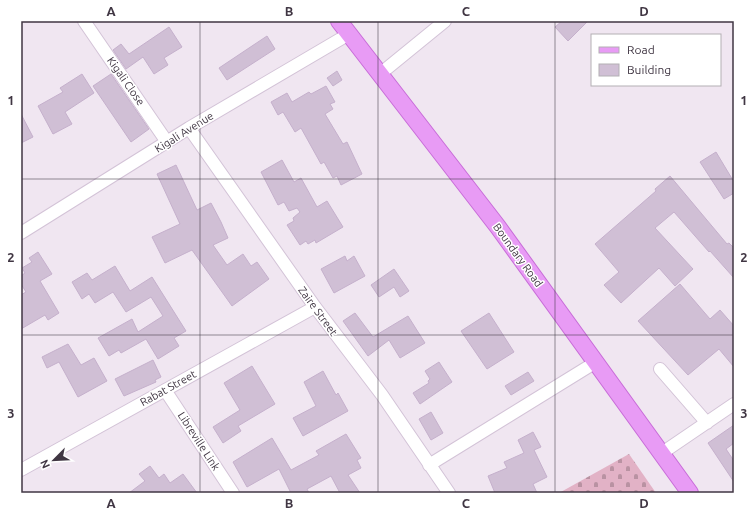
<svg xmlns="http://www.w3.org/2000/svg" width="755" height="514" font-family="Ubuntu,sans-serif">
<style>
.cemetery{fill:url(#cemetery-stones)}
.building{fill:#d0bfd5;stroke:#c5b0cc}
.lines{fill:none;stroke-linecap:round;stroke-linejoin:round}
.minor-casing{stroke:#d3c3d7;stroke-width:14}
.major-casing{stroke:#c86dd8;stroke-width:18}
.minor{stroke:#fff;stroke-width:12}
.major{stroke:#e89bf5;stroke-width:16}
.grid{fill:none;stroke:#403643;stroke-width:1;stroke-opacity:0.55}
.labels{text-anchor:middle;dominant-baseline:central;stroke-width:3;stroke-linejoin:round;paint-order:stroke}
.street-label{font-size:11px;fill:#403643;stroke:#fff}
.neatline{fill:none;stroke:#403643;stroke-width:1.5}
.grid-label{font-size:13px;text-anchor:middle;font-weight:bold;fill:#403643}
</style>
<defs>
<pattern id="cemetery-stones" width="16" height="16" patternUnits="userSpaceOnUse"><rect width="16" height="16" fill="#e2b2c6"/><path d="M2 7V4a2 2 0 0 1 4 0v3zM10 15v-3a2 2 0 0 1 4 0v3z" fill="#b992a2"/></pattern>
</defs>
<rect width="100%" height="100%" fill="#f0e6f1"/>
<path class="cemetery" d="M629,454L656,493H559Z"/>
<path class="building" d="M562,21H588L568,41L555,27Z
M169,27L182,47L164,58L168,65L154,74L143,57L126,69L113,50L121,44L129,54Z
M267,36L275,49L227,80L219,68Z
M337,71L342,80L333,86L327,78Z
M82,74L94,93L65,112L72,124L53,134L38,106L63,92L60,88Z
M111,74L149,129L131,142L93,86Z
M326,86L335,102L330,104L333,109L325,114L343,144L347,142L362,174L341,185L337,176L333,178L324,162L321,164L301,128L295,132L283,112L278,115L271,102L287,93L292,102L309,92L311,94Z
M21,114L33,137L21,143Z
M716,152L734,182V193L724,199L700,162Z
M282,160L294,182L301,178L317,207L327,201L343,227L316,243L315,240L308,244L306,241L300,245L287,225L294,221L293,218L300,212L297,208L289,211L284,202L278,205L261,172Z
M176,165L197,210L211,203L221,222L228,238L213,245L227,265L243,254L251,266L257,262L269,279L232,306L192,250L165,263L152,237L180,224L157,174Z
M670,176L727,244L729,243L734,248V278L710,251L709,252L674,212L655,228L693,269L675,286L659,268L621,303L604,285L619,272L595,244L656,191L655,189Z
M38,252L52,274L40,281L59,313L48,320L45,315L21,329V295L26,292L21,284V276L25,273L22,268L32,262L29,258Z
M345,256L347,261L354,256L365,276L334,293L321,269Z
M115,266L130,291L152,277L186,331L174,338L179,346L158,359L146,339L121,353L119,350L109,356L98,338L132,319L138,332L163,316L151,297L126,312L113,292L95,303L89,294L82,299L72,282L87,273L92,280Z
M394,269L409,291L400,297L394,287L379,297L371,285Z
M680,284L710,319L720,310L734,326V367L719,349L688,375L638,321Z
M355,313L373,337L408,316L425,343L400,358L389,340L368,356L343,321Z
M489,313L514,352L487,369L461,331Z
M68,344L81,365L94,358L107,381L78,397L59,362L47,368L42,357Z
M153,360L161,377L155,380L156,382L124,396L115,379Z
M439,362L452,382L420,404L413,393L429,383L428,381L430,379L425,371Z
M252,366L275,404L238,426L241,431L223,443L213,427L240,410L224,383Z
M323,371L336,395L338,393L348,411L303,436L293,418L316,406L304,382Z
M528,372L534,381L511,395L505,386Z
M431,412L443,433L431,440L419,419Z
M734,425V443L726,449L734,461V482L708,443Z
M533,432L541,447L534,450L547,477L533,484L537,493H495L488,476L507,468L504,462L524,453L518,440Z
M346,434L361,458L357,460L361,468L348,475L360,493H340L331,476L307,489L309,493H291L279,469L247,487L233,462L272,438L291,470L319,455L316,451Z
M150,466L159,478L164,474L170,483L183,474L197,493H129L145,481L139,474Z"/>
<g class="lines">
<defs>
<path id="minor" d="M84,21L167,142
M380,74L445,21
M189,128L315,307L382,395L449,493
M21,233L189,128L349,34
M660,369L707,423
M165,390L233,493
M662,453L734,404
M429,465L596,362
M21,470L315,307"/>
<path id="major" d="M339,21L498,227L690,493"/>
</defs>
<use href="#minor" class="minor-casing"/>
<use href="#major" class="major-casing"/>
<use href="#minor" class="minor"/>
<use href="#major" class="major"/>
</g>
<path class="grid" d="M200,21V493M378,21V493M555,21V493M21,179H734M21,335H734"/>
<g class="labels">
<g class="street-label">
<text transform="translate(126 81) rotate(55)">Kigali Close</text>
<text transform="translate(184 132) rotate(-32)">Kigali Avenue</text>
<text transform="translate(518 255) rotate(54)">Boundary Road</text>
<text transform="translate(318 311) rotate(54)">Zaire Street</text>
<text transform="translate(168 388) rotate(-29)">Rabat Street</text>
<text transform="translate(199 441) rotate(57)">Libreville Link</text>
</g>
</g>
<rect width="755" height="514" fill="none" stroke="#ffffff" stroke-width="44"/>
<rect x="591" y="34" width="130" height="52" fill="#ffffff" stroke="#b3afb4"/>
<rect x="599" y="47" width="20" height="6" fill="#e89bf5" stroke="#b3afb4"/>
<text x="627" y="54" font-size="12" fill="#403643">Road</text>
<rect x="599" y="64" width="20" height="12" fill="#d0bfd5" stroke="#b3afb4"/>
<text x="627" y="74" font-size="12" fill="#403643">Building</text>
<g transform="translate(54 460) rotate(246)" stroke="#ffffff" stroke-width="3" paint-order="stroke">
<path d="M0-3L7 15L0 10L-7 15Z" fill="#403643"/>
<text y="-6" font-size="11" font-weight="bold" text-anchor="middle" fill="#403643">N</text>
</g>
<rect x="22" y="22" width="711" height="470" class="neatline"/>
<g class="grid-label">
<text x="111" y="16">A</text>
<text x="289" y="16">B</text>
<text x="466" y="16">C</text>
<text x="644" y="16">D</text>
<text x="11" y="105">1</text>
<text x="744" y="105">1</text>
<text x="11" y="262">2</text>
<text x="744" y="262">2</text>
<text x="11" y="418">3</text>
<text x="744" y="418">3</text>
<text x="111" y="508">A</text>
<text x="289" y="508">B</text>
<text x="466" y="508">C</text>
<text x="644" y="508">D</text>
</g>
</svg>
